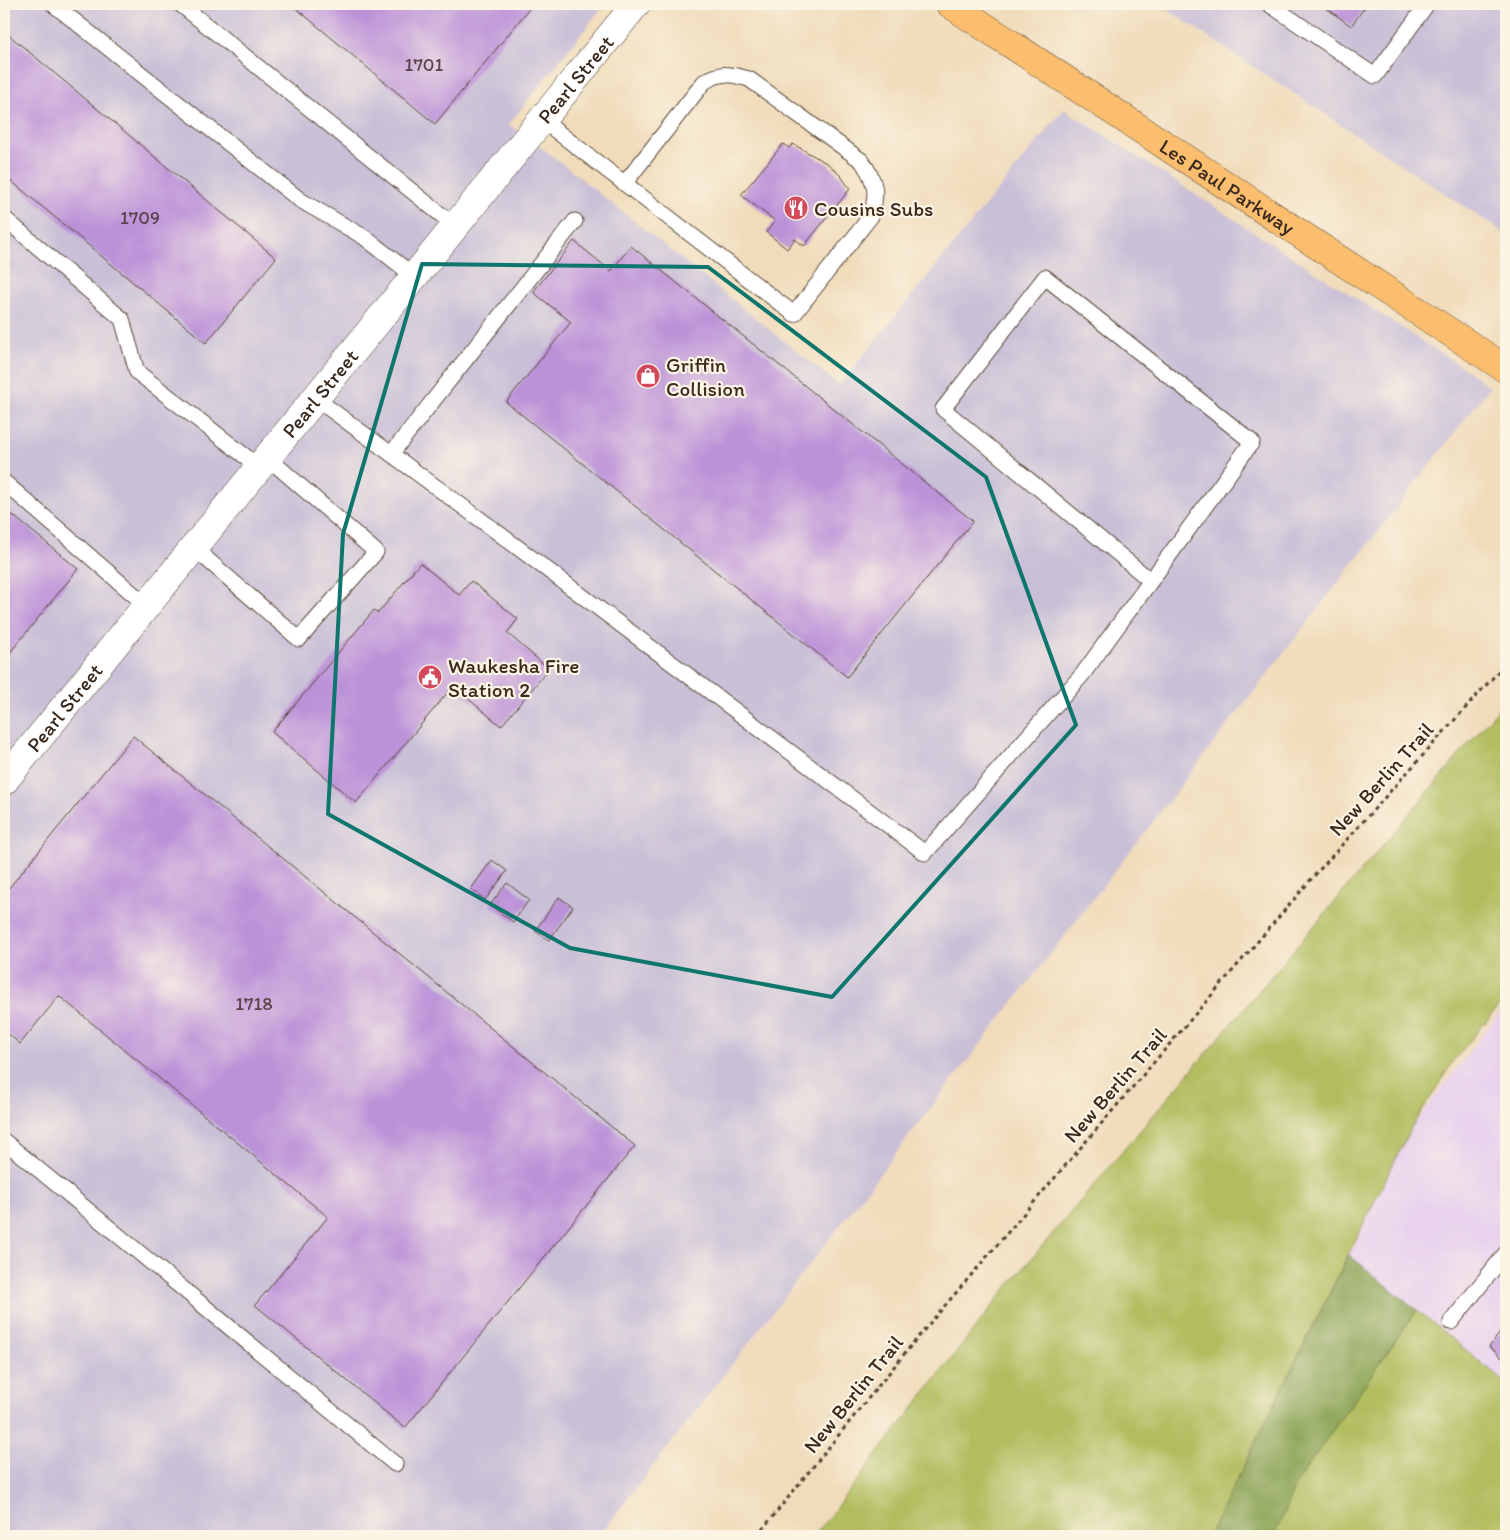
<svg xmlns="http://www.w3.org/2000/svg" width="1510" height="1540" font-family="Itim,sans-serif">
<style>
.built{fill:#e8d2ee}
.industrial{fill:#c9bfd7}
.green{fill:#b1bd5f;stroke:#76743e}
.forest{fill:#8ca456;stroke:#64673a}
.building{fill:#bb91d8}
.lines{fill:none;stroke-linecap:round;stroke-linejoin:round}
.service-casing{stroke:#564535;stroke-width:17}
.minor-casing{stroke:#564535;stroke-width:29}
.primary-casing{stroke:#564535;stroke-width:29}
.path{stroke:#564535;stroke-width:3;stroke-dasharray:4 4;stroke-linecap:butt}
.service{stroke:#fff;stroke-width:15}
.minor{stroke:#fff;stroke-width:28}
.primary{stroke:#fbbe6e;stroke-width:28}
.marked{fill:none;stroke:#0f766e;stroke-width:4;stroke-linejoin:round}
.labels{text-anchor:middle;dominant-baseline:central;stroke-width:4.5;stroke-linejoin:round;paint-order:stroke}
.number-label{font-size:19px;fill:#5b444c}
.street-label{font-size:21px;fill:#3b2a1e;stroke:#fcf5e5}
.poi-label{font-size:21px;fill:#3b2a1e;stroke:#fcf5e5;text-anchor:start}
</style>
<rect width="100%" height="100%" fill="#fcf5e5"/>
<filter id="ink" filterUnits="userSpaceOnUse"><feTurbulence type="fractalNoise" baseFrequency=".02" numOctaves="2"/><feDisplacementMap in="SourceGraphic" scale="10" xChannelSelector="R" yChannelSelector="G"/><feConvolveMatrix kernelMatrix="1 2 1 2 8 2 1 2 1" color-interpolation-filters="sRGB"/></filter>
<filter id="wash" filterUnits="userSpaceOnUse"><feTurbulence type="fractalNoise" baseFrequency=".0096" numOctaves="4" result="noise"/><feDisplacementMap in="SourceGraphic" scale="20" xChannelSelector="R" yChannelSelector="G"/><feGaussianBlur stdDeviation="1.12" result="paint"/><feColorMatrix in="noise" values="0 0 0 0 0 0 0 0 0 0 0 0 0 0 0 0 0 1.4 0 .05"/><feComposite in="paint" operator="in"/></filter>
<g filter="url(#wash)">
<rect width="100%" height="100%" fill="#f0dbba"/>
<path class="built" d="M1506,1004V1383L1349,1255L1411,1128Z"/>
<path class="industrial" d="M4,4H605L509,124L550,154L839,385L1064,109L1462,367L1490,387L599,1536H4Z
M1159,4H1506V234Z"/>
<path class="green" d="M1506,700V997L1454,1060L1411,1128L1209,1536H814L1004,1291Z
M1417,1310L1506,1383V1536H1274L1297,1481Z"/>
<path class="forest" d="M1349,1255L1417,1310L1297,1481L1274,1536H1209Z"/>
<g id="blocks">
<path class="building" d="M291,4H533L435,124Z
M1321,4H1367L1351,26Z
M4,31L276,258L206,343L4,175Z
M783,144L789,148L793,144L828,164L841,176L850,189L804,246L795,239L787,249L766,232L775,221L741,195Z
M574,241L611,271L631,246L973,521L847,677L506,402L571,322L533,292Z
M4,508L78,569L4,660Z
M420,563L459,595L471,581L518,619L507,633L549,669L501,726L453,686L356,803L272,732L374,610L378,613Z
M133,736L635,1146L405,1428L255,1305L328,1217L59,996L20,1044L4,1030V894Z
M492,860L507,871L485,900L471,889Z
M507,883L529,900L513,922L490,905Z
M559,897L573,907L549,940L535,931Z
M1506,1325V1361L1489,1347Z"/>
</g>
</g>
<g filter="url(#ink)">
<use href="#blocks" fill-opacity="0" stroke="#564535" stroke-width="1"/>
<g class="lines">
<defs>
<path id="service" d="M53,4L300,200L364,237L414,276
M180,4L455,226
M1269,4L1375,76L1427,4
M542,120L794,314L871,216C878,192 876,182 862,161L749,79C729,74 722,71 704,82L625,183
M4,218L122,319L137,372L259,467
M315,398L481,520L925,853L1082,675L1252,442L1045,277L943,409L1151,581
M391,454L575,221
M4,482L147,606
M194,548L299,639L376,552L267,457
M4,1141L395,1464
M1451,1322L1506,1253"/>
<g id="minor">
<path id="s1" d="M4,781L636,4"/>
</g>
<g id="primary">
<path id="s2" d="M950,4L1506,369"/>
</g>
</defs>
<use href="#service" class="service-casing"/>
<use href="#minor" class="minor-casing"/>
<use href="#primary" class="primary-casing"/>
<path class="path" d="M757,1536L918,1337L1314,876L1506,663"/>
<use href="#service" class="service"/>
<use href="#minor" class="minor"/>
<use href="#primary" class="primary"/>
</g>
</g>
<path class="marked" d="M422,264L708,267L986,477L1076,725L832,997L570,948L328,814L343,534Z"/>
<defs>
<symbol id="restaurant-disc" viewBox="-11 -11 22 22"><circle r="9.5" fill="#d1495b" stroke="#fcf5e5"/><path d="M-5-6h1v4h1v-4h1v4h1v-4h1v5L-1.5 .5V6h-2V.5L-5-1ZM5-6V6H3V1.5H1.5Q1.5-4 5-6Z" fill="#fff"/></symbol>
<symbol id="shop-disc" viewBox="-11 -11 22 22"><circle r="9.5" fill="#d1495b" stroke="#fcf5e5"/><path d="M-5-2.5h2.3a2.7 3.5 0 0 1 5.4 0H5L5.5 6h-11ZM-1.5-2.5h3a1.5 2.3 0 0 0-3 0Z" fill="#fff"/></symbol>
<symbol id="civic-disc" viewBox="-11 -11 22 22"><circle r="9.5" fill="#d1495b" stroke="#fcf5e5"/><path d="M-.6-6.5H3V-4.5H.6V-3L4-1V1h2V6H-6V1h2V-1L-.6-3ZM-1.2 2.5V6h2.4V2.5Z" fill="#fff"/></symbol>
</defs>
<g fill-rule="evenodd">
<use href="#restaurant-disc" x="782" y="194" width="28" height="28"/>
<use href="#shop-disc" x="634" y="362" width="28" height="28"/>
<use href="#civic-disc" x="416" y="663" width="28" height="28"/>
</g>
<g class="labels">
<g class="number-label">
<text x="424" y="64">1701</text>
<text x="140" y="217">1709</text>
<text x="254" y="1003">1718</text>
</g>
<g class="street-label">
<text stroke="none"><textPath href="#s1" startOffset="905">Pearl Street</textPath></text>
<text stroke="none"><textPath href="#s2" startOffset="332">Les Paul Parkway</textPath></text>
<text stroke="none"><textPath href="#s1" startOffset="500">Pearl Street</textPath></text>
<text stroke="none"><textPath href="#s1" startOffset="95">Pearl Street</textPath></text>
<text transform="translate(1381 779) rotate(-48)">New Berlin Trail</text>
<text transform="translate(1115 1085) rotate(-49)">New Berlin Trail</text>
<text transform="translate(853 1394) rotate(-51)">New Berlin Trail</text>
</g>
<g class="poi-label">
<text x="814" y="208">Cousins Subs</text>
<text x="666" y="364">Griffin<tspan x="666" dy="24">Collision</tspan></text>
<text x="448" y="665">Waukesha Fire<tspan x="448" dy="24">Station 2</tspan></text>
</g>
</g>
<rect width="1510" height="1540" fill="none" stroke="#fcf5e5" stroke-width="20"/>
</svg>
